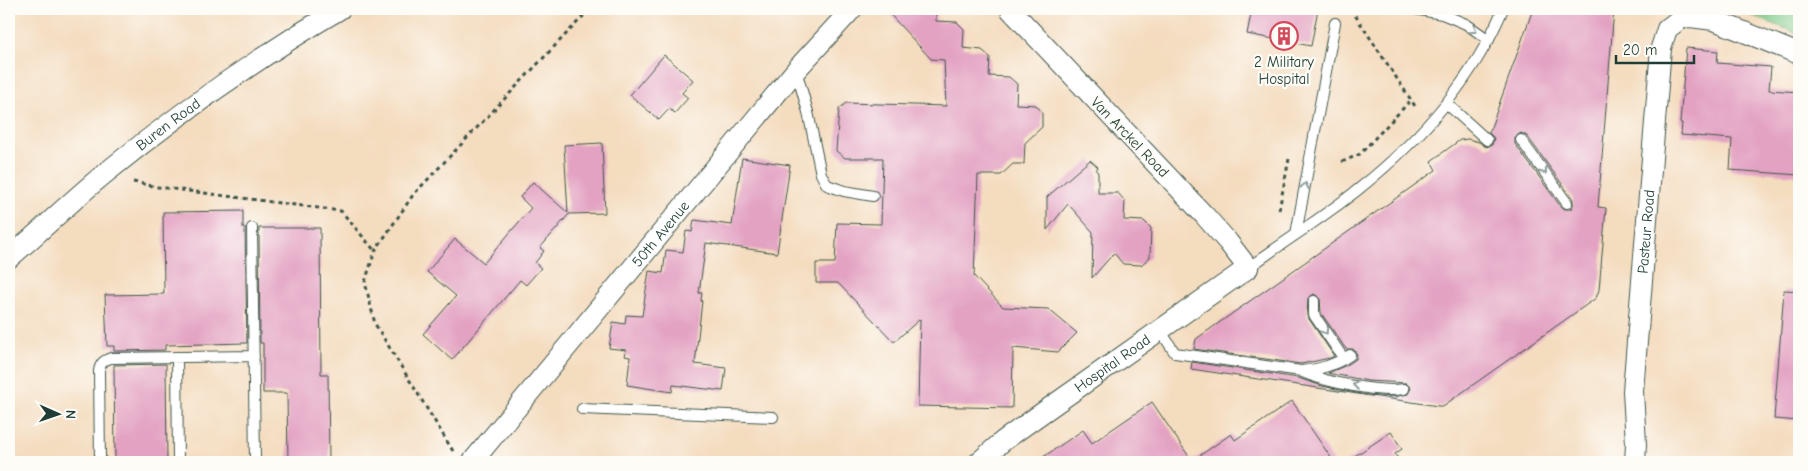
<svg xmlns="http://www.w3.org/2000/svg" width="1808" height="471" font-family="'Comic Neue',sans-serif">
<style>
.green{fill:#7eca89;stroke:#4e845e}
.building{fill:#e3a2c2;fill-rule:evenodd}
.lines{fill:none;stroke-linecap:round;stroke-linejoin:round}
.service-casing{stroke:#3f5549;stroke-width:12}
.minor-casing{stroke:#3f5549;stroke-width:22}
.path{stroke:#3f5549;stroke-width:3;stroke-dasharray:4 4;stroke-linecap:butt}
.service{stroke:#fff;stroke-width:10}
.minor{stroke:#fff;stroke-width:20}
.oneway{stroke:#8f9e9a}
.labels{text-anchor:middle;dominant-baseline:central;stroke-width:4.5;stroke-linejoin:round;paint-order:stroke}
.poi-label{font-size:15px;fill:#1f3d34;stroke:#fdfcf7}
.street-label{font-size:15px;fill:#1f3d34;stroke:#fdfcf7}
</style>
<rect width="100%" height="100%" fill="#fdfcf7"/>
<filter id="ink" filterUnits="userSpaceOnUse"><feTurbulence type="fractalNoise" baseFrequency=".02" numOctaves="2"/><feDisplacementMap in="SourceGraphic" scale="10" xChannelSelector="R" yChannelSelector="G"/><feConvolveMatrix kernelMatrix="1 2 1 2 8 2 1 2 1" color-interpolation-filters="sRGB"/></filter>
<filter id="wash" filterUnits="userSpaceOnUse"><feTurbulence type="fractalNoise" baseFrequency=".0096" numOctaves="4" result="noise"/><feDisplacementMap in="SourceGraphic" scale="20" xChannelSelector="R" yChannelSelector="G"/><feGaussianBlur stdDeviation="1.12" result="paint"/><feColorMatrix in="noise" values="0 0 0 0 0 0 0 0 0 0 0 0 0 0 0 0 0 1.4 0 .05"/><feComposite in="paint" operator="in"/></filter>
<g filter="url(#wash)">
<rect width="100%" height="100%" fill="#f4dcbf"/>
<path class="green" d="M1735,9H1799V34Z"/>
<g id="blocks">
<path class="building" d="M885,9H936V21L957,22L964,29L963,48L982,50L990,57L989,76L1009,77L1017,84L1016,104L1036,105L1042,112V127L1025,143L1024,164H1013L1001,175H978L974,276L1003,307L1048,309L1077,333L1058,352L1013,348L1012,408L918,406L920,319L894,342L838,283H816V263H835L837,223L881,224L883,158H845L836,151L839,109L846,103L946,106L944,60L931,59Z
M1252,9H1318L1311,46L1247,34Z
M1533,9H1614L1598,207L1606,208L1599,290L1596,298L1443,406H1438L1191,369L1192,362L1298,378L1322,386L1366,395L1393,397L1408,394L1411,388L1406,383L1368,381L1328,373L1347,365L1356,359L1357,354L1353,349H1346L1321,313L1320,298L1314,294L1308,298L1307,316L1334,356L1330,358L1301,364L1194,349L1196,339L1436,170L1431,161L1460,140L1468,139L1479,142L1486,147L1492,145L1494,138L1489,133ZM1521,133L1527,136L1573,199V205L1571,209H1565L1561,207L1515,144V137Z
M1686,48L1718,51L1717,63L1771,67L1769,90L1799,92V175L1730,170L1732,139L1681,135L1682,123H1680Z
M664,55L693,80L682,93L688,98L675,113L669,109L659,120L630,95Z
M602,143L605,213L569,214L540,248L544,251L535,263L541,268L526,285L520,280L452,360L423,334L456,296L427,272L455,239L484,263L531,208L520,197L533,182L568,213L564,145Z
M742,158L790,165L777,253L706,243L699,293H702L701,301H702L695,364L726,368L723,391L673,385L672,392L627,385L630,357L625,356L626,350L609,348L613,322L625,324L626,315L642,316L649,271L663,273L666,250L683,252L686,231L692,232L694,220L732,225Z
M1090,160L1098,167L1096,170L1098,173V193H1118L1125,201L1124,220L1144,221L1151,228L1150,257L1141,265L1123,264L1114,253L1092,278L1093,232L1068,204L1047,230V197Z
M243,211V228H245L247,343L165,345V350L114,351V346H107L105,295L164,294L163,212Z
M259,228H320L321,374H328L329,462H288L287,393H263V343H260Z
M1784,290L1799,291V421L1774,419Z
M166,364L167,462H115L114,365Z
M1292,401L1334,462H1036L1083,430L1092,443L1152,402L1192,461L1231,434L1235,440Z
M1391,432L1402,449L1395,454L1400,462H1346Z"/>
</g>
</g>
<g filter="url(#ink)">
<use href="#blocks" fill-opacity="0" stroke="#3f5549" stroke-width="1"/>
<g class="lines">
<defs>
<path id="service" d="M1415,9L1442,14L1466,24L1489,40
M796,70L808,112L821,174L827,185L844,191L873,196
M1446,103L1487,140
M1521,140L1567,203
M252,228L255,462
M1296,234L1335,23
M1248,268C1285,241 1324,217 1360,188C1420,140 1473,80 1503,9
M1314,301V315L1344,359
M1160,330L1175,353L1301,371C1319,370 1335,365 1350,355
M177,357L178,462
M1302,372C1325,382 1379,393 1404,389
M582,409L773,417
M100,462L99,371C100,363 104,360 111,358L254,356"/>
<g id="minor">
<path id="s1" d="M9,258C41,231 71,201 103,175C178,114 257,58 340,9"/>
<path id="s2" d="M472,462L796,70L852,9"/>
<path id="s3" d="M979,462L1003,441L1035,418L1248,268L1228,242L1205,216L1010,9"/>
<path id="s4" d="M1635,462L1636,444L1633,391L1661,48L1667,29L1680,19L1690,17L1714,20L1799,54"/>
</g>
</defs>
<use href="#service" class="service-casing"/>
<use href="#minor" class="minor-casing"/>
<path class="path" d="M1351,9L1415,106
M1342,162L1360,154L1410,101
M133,182L158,187L341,211L375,251
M1279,210L1289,159
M453,451L375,324L365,282L375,251L413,195L590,9"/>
<use href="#service" class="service"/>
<use href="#minor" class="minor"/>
</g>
<defs><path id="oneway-chevron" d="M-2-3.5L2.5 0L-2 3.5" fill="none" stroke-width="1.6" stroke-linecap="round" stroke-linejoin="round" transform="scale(1.25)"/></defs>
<g class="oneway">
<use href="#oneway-chevron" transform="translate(1474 30) rotate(33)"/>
<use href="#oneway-chevron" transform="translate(1544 171) rotate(54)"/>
<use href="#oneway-chevron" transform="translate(1305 186) rotate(-80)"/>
<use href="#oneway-chevron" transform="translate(1325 331) rotate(56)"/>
<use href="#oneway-chevron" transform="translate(1356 385) rotate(-171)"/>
</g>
</g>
<defs>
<symbol id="building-ring" viewBox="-11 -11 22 22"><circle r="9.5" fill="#fdfcf7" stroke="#d1495b" stroke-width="1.5"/><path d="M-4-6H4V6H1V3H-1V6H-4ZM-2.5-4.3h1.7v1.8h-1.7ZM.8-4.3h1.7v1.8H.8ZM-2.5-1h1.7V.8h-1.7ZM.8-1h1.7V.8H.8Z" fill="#d1495b"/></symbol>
</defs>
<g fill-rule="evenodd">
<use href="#building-ring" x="1268" y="20" width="32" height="32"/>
</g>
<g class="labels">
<g class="poi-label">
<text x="1284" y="62">2 Military<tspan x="1284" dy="17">Hospital</tspan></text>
</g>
<g class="street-label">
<text stroke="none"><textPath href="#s1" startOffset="208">Buren Road</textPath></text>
<text transform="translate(1130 137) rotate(46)">Van Arckel Road</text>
<text stroke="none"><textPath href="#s4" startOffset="231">Pasteur Road</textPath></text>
<text stroke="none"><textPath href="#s2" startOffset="296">50th Avenue</textPath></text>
<text stroke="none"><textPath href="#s3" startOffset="166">Hospital Road</textPath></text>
</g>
</g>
<rect width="1808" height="471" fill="none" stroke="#fdfcf7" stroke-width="30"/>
<g transform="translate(58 414) rotate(92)" stroke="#fdfcf7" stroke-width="4" paint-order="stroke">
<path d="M0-4L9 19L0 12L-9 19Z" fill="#1f3d34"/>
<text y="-8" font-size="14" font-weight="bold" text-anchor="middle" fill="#1f3d34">N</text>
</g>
<path d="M1616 55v8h78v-8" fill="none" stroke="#1f3d34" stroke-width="2.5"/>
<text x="1623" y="55" font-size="15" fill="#1f3d34" stroke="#fdfcf7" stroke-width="4" paint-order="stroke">20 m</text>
</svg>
